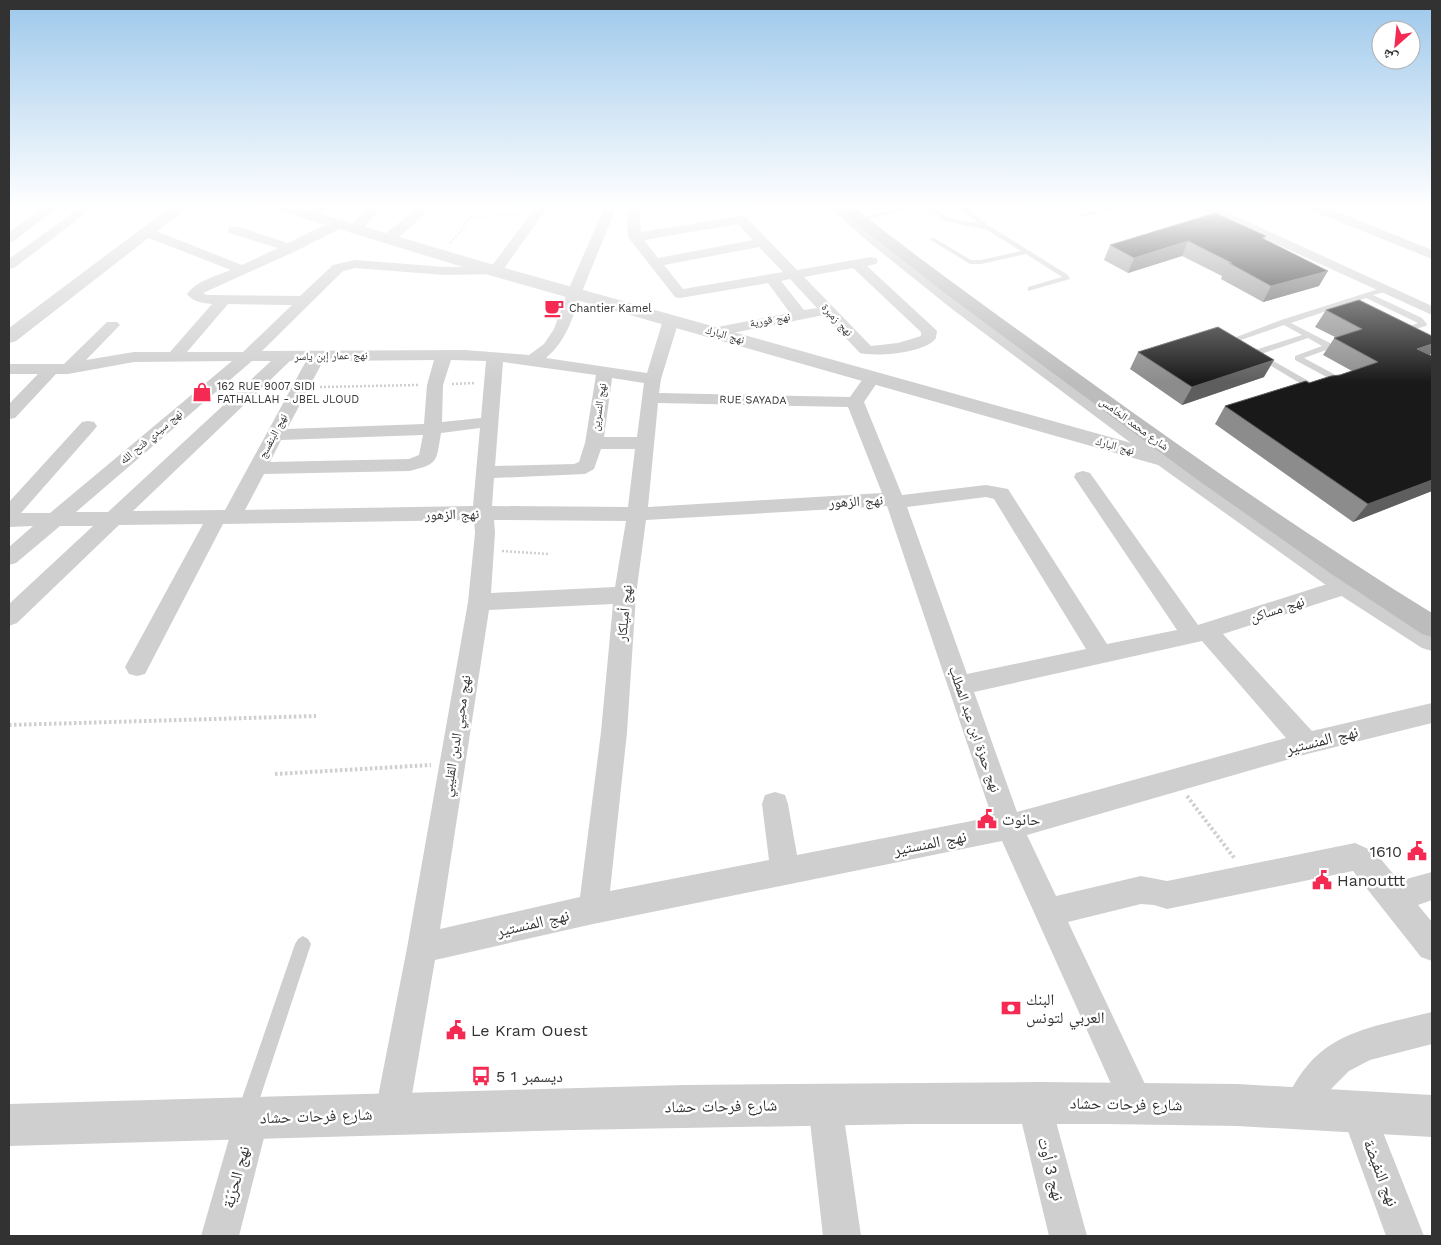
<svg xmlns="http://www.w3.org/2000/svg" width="1441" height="1245" font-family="'Work Sans','Noto Naskh Arabic',sans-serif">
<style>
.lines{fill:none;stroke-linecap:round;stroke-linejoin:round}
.path-far2{stroke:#cfcfcf;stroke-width:2;stroke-dasharray:2 2;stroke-linecap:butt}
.path-far1{stroke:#cfcfcf;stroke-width:2.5;stroke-dasharray:2 2;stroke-linecap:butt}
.path{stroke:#cfcfcf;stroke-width:4;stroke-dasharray:2.5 2.5;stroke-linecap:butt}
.service{fill:#cfcfcf;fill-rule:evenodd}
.minor{fill:#cfcfcf;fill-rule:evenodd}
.tertiary{fill:#cfcfcf;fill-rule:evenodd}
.secondary{fill:#bcbcbc;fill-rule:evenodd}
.wall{fill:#8c8c8c}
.shaded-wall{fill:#5e5e5e}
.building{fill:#191919;stroke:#5e5e5e}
.labels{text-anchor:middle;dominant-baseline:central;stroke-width:5;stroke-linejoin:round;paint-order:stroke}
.far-poi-label{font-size:11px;fill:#323232;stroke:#fff;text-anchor:start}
.far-street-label{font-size:11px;fill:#323232;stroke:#fff}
.street-label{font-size:14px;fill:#323232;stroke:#fff}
.near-street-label{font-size:16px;fill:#323232;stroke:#fff}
.near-poi-label{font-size:16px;fill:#323232;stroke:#fff;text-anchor:start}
</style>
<rect width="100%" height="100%" fill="#fff"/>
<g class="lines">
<path class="path-far2" d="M470,217L519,215
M450,243L462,230L470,217L464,216L469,208"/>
<path class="path-far1" d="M452,384L476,383
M320,387L418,385
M502,551L549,554"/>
<path class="path" d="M9,725L316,716
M275,774L431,765
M1187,796L1235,859"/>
<path class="service" d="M899,208H909L860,221L857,219Z
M926,208H933L949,218L980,224L959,208H966L986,223V225L991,227L1068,275L1070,279L1028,291V287L1062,277L1026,254L981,264H970L929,239L934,238L971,260H981L1021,251L987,230L945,221Z
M1105,208H1116L1081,217L1078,215Z
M1385,287H1388V291L1373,295L1422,318L1427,324L1426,326L1408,331L1396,329V325L1408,327L1418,323L1366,298L1291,323L1330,343L1331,345L1329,349L1304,358L1343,379L1344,381L1342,386L1333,387L1332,385L1336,382L1295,360V356L1322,346L1308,338L1261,354L1319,387V391H1313L1258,358V355H1252V351L1302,335L1284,325L1241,340L1248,345V349H1242L1231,339L1281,320Z
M303,936L308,939L311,944L256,1110L253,1116L247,1119L241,1116L238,1110L295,944L298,939Z"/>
<path class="minor" d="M43,208H57L14,241L9,242V232Z
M79,208H93L14,268L9,269V259Z
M314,208H330L312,218H304L302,215Z
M368,208H381L360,232H350L349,229L350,226Z
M415,208H428C420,219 396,245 382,242L380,239L382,236L404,219Z
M535,208H547L500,274L445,275L355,268L343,271L262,351L465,350L529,355L544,344L554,329L567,293L604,208H616C606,234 594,261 584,287C573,313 569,339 546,358L647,373L663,320L666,317H676L679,320L661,379L659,393L850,397L867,373H879L881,377L864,402L902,495L986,485L1008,489L1107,644L1177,630L1074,477L1076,473L1083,471L1090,473L1198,625L1346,578L1354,580L1357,586L1354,592L1223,634L1312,731L1432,703V723L1307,754L1027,835L1056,896L1141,876L1167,881L1355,843L1375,852L1399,881L1432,872V900L1418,905L1432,922V961L1421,957L1353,871L1167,909L1154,905L1141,904L1068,922L1154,1103L1149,1115L1137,1120L1125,1115L1002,841L593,924L435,960L409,1112L404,1124L392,1129L380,1124L375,1112L407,948L468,602L475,533L474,520L223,524L145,674L137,676L129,674L125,667L203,524L119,525L17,623L9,626V604L93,526H60L16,563L9,565V547L33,526L9,527V502L82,422L88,421L94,422L97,426L94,430L21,513H50L232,361L134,362L68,374H56L15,418L9,419V404L38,374H9V364H64L107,322H117L120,325L86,360L134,352H170L212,304C203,303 193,302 187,294C196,281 216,276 231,270L141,235L139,232L141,229H151L242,265L278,248L229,233L228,230L229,227H239L288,243L335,220H345L346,223L345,226L296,251L203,293L207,295L300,296L333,265L355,260L445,267H491ZM228,304L292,305L243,352H187ZM434,360L427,385L424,424L287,429L323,361ZM451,360L486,361L481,418L442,422L443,385ZM252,361H271L108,512H76ZM290,361H306L225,510L133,511ZM503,362L596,375L585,443L579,462L574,464L495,466ZM612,378L644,383L637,437H604ZM658,403L848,407L882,493L648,507ZM480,428L473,506L245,510L264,474L409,471C439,464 436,462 441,433ZM423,435L419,455L409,459L270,462L281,440ZM601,449H635L628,507L492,506L494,478L585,474L594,469ZM986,497L994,499L1086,649L967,674L907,507ZM887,506L992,817L797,855L788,804L785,795L775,792L765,795L762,804L769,860L610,891L627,732L636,595L646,520ZM494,520L626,521L615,587L491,593L495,533ZM613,604L601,732L580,897L440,929L489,610ZM1202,641L1286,738L1017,812L974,692Z
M627,208H639L641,232L741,216L746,217L797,270L871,257L876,258L878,261L876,264L867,266L934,328L937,331L936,338C926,353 877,357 860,353L824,315L712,337L707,335L704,332L707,329L790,313L768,283L680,298L675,297L628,237ZM738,224L753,240L658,258L644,240ZM759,247L783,272L683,289L664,265ZM853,268L921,332V336L898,343L871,346L804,277ZM790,279L817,308L804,310L781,281Z
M830,208H843L962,303L1173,456L1175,460L1173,464L1166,466L1159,464L952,309L871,244Z
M1202,208H1218L1432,306V315L1204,211Z
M1311,208H1328L1432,250V259L1313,211Z
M1432,1012V1044L1370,1060L1349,1071L1332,1088L1312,1120L1300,1125L1288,1120L1283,1108C1314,1032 1361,1030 1432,1012Z
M1034,1086L1046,1091L1051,1103L1087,1236H1049L1017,1103L1022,1091Z
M825,1087L837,1092L842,1104L861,1236H823L808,1104L813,1092Z
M1357,1092L1369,1097L1424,1236H1386L1340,1109L1345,1097Z
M252,1101L264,1106L269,1118L239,1236H201L235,1118L240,1106Z"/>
<path class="tertiary" d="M169,208H187L16,341L9,343V328Z
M277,208H301L501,267L1174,455L1355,579L1432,626V651L1422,648L1337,593L1158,465L489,275L280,211Z
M1041,1082L1237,1084L1432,1095V1137L1237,1126L1106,1124H910L572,1130L9,1146V1104L685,1085Z"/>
<path class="secondary" d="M838,208H855C929,267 1006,321 1082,376C1197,459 1312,539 1432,613V637L1422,634L1330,573L1195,478L950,297L868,233Z"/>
</g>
<path class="wall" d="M1266,236L1264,239L1319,286L1263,302L1221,279L1222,276L1182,256L1128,273L1104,260L1110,245Z
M1326,310L1432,356V491L1353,522L1215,424L1225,406L1309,383L1340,375L1352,371L1323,355L1335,337L1315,327Z
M1138,352L1264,377L1182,405L1130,369Z"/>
<path class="shaded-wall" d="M1188,241L1182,256L1128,273L1134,258Z
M1328,271L1319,286L1263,302L1271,286Z
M1432,344V352L1428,358L1417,349Z
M1274,360L1264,377L1182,405L1192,387Z
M1432,480V491L1353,522L1368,504Z"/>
<path class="building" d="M1215,213L1266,236L1262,238L1328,271L1271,286L1229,263H1232L1188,241L1134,258L1110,245Z
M1359,300L1432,336V344L1417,349L1432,356V480L1368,504L1225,406L1306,381L1309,383L1331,376L1340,375L1378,362L1334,338L1362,329L1326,310Z
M1218,327L1274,360L1192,387L1138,352Z"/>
<linearGradient id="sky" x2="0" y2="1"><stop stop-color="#9dc8eb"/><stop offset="0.54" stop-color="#fff"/><stop offset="1" stop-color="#fff" stop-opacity="0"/></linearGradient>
<rect width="1441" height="382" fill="url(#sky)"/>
<defs>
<symbol id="cafe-bare" viewBox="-9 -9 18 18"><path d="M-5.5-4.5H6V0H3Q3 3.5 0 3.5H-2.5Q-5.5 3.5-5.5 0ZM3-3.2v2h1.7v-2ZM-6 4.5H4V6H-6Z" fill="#f42a52" stroke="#fff" stroke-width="2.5" paint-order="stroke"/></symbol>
<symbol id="shop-bare" viewBox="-9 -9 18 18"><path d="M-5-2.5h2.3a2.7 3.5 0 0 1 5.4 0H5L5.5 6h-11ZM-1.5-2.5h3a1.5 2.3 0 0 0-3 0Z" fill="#f42a52" stroke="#fff" stroke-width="2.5" paint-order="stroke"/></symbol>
<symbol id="civic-bare" viewBox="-9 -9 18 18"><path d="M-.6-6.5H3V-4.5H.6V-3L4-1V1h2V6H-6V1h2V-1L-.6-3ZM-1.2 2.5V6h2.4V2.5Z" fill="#f42a52" stroke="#fff" stroke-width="2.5" paint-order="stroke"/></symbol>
<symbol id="bank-bare" viewBox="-9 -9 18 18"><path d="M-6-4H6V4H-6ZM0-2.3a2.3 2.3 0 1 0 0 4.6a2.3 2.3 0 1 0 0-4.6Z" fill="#f42a52" stroke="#fff" stroke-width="2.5" paint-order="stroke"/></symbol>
<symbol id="bus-bare" viewBox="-9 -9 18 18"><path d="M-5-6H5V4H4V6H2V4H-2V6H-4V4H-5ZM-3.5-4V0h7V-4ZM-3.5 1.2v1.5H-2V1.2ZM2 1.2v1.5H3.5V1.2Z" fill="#f42a52" stroke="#fff" stroke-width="2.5" paint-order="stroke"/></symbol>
</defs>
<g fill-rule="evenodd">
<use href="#cafe-bare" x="540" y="294" width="28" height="28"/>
<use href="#shop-bare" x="188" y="378" width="28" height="28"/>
<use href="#civic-bare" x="973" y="805" width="28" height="28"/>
<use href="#civic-bare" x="1403" y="837" width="28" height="28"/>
<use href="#civic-bare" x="1308" y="866" width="28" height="28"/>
<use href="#bank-bare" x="997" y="994" width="28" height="28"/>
<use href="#civic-bare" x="442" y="1016" width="28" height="28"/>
<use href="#bus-bare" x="467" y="1062" width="28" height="28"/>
</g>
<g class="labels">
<g class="far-poi-label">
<text x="569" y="308">Chantier Kamel</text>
<text x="217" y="386">162 RUE 9007 SIDI<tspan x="217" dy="13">FATHALLAH - JBEL JLOUD</tspan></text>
</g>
<g class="far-street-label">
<text transform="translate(770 320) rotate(-10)">نهج قورية</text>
<text transform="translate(837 320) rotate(47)">نهج زمبرة</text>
<text transform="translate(725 335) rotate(16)">نهج البارك</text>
<text transform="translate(331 356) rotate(-1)">نهج عمار إبن ياسر</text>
<text transform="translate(753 400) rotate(1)">RUE SAYADA</text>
<text transform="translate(599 407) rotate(-81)">نهج النسرين</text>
<text transform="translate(1134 424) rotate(36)">شارع محمد الخامس</text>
<text transform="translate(273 436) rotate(-62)">نهج البنفسج</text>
<text transform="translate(151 437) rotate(-40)">نهج سيدي فتح الله</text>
<text transform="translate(1115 446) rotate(15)">نهج البارك</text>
</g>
<g class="street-label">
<text transform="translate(856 501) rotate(-3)">نهج الزهور</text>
<text transform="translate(452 514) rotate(-1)">نهج الزهور</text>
<text transform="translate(1277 609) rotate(-18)">نهج مساكن</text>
<text transform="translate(624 613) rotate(-84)">نهج أميلكار</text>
<text transform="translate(975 729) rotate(71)">نهج حمزة ابن عبد المطلب</text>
<text transform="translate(456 736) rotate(-81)">نهج محيي الدين القليبي</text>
</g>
<g class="near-street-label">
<text transform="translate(1322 740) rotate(-14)">نهج المنستير</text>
<text transform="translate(930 843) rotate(-11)">نهج المنستير</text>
<text transform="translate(533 923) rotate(-13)">نهج المنستير</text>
<text transform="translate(1126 1104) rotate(1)">شارع فرحات حشاد</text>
<text transform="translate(721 1106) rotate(-1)">شارع فرحات حشاد</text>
<text transform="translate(316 1116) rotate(-2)">شارع فرحات حشاد</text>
<text transform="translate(1051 1169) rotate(76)">نهج 3 أوت</text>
<text transform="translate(1381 1173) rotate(69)">نهج النفيضة</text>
<text transform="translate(236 1177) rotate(-75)">نهج الحرّيّة</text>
</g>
<g class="near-poi-label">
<text x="1002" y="819">حانوت</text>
<text x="1402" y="851" text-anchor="end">1610</text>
<text x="1337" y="880">Hanouttt</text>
<text x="1026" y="999">البنك<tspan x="1026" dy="18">العربي لتونس</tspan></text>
<text x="471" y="1030">Le Kram Ouest</text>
<text x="496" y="1076">5 ديسمبر 1</text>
</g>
</g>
<rect width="1441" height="1245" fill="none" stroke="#323232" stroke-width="20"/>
<g transform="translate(1396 45) rotate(207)"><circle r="24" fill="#ffffff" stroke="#adadad"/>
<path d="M0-4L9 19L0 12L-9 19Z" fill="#f42a52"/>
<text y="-8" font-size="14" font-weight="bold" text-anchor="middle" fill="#323232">ش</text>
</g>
</svg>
